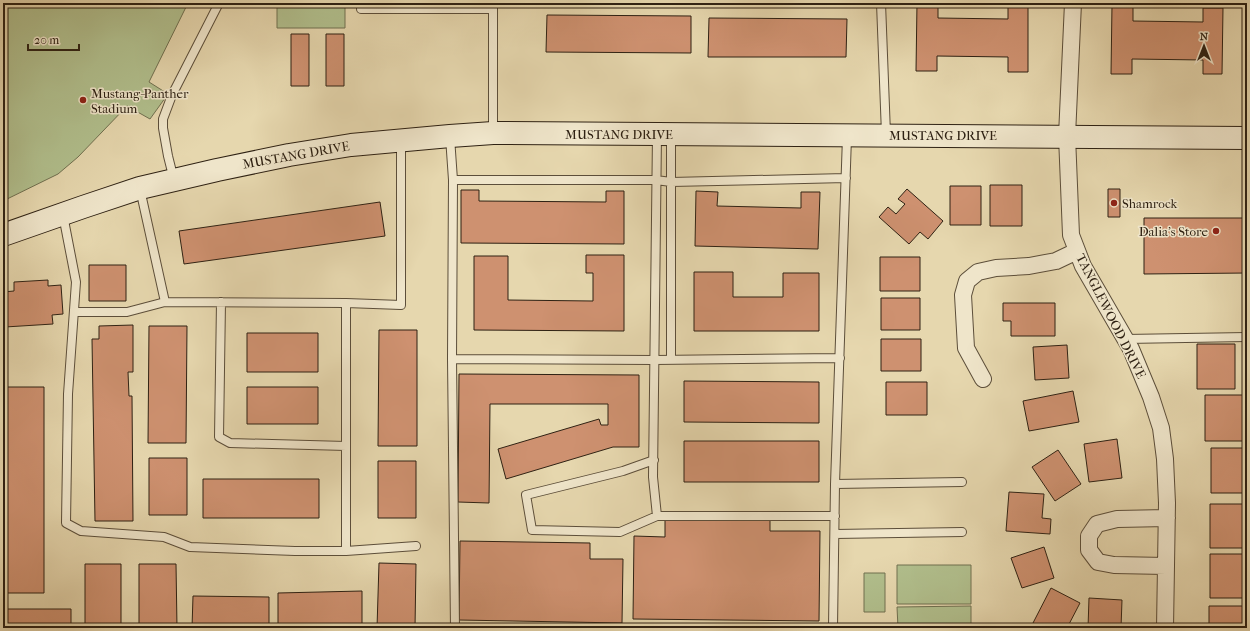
<svg xmlns="http://www.w3.org/2000/svg" width="1250" height="631" font-family="'IM FELL French Canon',serif">
<style>
.green{fill:#b1bf8d;stroke:#707050}
.building{fill:#ce9170;stroke:#2e2113}
.lines{fill:none;stroke-linecap:round;stroke-linejoin:round}
.lane-casing{stroke:#5c4e3a;stroke-width:10}
.street-casing{stroke:#5c4e3a;stroke-width:18}
.secondary-casing{stroke:#2e2113;stroke-width:24}
.lane{stroke:#efe5ca;stroke-width:8}
.street{stroke:#efe5ca;stroke-width:16}
.secondary{stroke:#efe5ca;stroke-width:22}
.poi-dot{fill:#8f2418;stroke:#efe5ca;stroke-width:1.5}
.labels{text-anchor:middle;dominant-baseline:central;stroke-width:3;stroke-linejoin:round;paint-order:stroke}
.poi-label{font-size:13px;fill:#2e2113;stroke:#efe5ca;text-anchor:start}
.street-label{font-size:13px;fill:#2e2113;stroke:#efe5ca}
</style>
<rect width="100%" height="100%" fill="#e6d7ae"/>
<filter id="stains"><feTurbulence type="fractalNoise" baseFrequency=".005" numOctaves="4"/><feColorMatrix values="0 0 0 0 .2 0 0 0 0 .09 0 0 0 0 .02 0 0 0 .5 -.17"/></filter>
<radialGradient id="worn" r=".72"><stop offset=".6" stop-color="#630" stop-opacity="0"/><stop offset="1" stop-color="#630" stop-opacity=".3"/></radialGradient>
<path class="green" d="M3,3H188L149,82L168,94L150,119L127,106L78,157L58,174L3,201Z
M277,3H345V28H277Z
M897,565H971V604H897Z
M864,573H885V612H864Z
M971,606V628H898L897,607Z"/>
<path class="building" d="M917,3L938,4V18L1008,19V3L1028,4V72H1008V57L937,56V71H916Z
M1112,5H1133V21L1203,22V8H1223L1222,74H1203V60L1132,59V74H1111Z
M547,15L691,16V53L546,52Z
M709,18L847,19L846,57H708Z
M291,34H309V86H291Z
M326,34H344V86H326Z
M990,185H1022V226H990Z
M950,186H981V225H950Z
M907,189L943,221L928,239L920,232L909,244L879,217L888,207L896,214L905,204L898,199Z
M1108,189H1120V217H1108Z
M461,190H479V201L606,202V191H624V244L461,243Z
M696,191L718,192L717,206L801,208V192H820L818,249L695,246Z
M380,202L385,236L184,264L179,231Z
M1144,218H1247V273L1144,274Z
M586,255H624V331L474,330V256H508V300L593,301V273H586Z
M880,257H920V291H880Z
M89,265H126V301H89Z
M694,272H733V297H783V273H819V331H694Z
M48,280V286L61,285L63,314L52,315L53,324L5,327L3,292L14,291V282Z
M881,298H920V330H881Z
M1003,303H1055V336H1011V321H1003Z
M133,325V372H128L129,396H132L133,521H95L92,339H99V326Z
M149,326H187L186,443H148Z
M379,330H417V446H378Z
M247,333H318V372H247Z
M881,339H921V371H881Z
M1197,344H1235V389H1197Z
M1067,345L1069,378L1035,380L1033,347Z
M459,374L639,375V447H613L506,479L498,449L599,419L601,425H608V404H490L489,503L458,502Z
M684,381L819,382V423L684,422Z
M886,382H927V415H886Z
M3,387H44V593H3Z
M247,387H318V424H247Z
M1073,391L1079,422L1029,431L1023,401Z
M1205,395H1245V441H1205Z
M1117,439L1122,478L1089,482L1084,444Z
M684,441H819V482H684Z
M1211,448H1247V493H1211Z
M1058,450L1081,484L1055,501L1032,467Z
M149,458H187V515H149Z
M378,461H416V518H378Z
M203,479H319V518H203Z
M1009,492L1044,494L1042,518L1051,519L1050,534L1006,531Z
M1210,504H1247L1246,548H1210Z
M665,518H770V531H820L819,621L633,619L634,536L665,537Z
M460,541L590,543V559H623L622,623L459,620Z
M1044,547L1054,578L1022,588L1011,558Z
M1210,554H1245V598H1210Z
M379,563L416,564L415,628H377Z
M85,564H121V628H85Z
M139,564H176L177,628H139Z
M1051,588L1080,603L1067,628H1043L1033,623Z
M362,591V628H278V593Z
M193,596L269,597V628H192Z
M1089,598L1122,600L1121,628H1088Z
M1209,606H1247V628H1209Z
M3,609H71V628H3Z"/>
<g class="lines">
<defs>
<path id="lane" d="M361,3V9H493
M493,3V133
M881,3L886,134
M657,134L653,477L657,516H835
M671,134V359
M450,137L453,180L452,359L455,628
M174,180L168,156L163,128V119L172,95L219,3
M453,180H656L671,182L846,178
M140,189L165,302
M63,215L76,282L68,394L66,523L81,531L164,537L190,547L295,551H346V303L165,302L127,312H74
M221,302L219,437L230,443L346,446
M346,303L401,305V141
M1125,339L1247,337
M452,359L655,360L840,358
M654,460L623,471L526,495L532,530L620,532L657,516
M835,484L962,482
M835,534L962,532
M346,551L416,546
M833,628L835,484L847,137"/>
<path id="street" d="M1073,3L1067,136L1071,235L1083,266L1131,349L1151,397L1161,428L1165,459L1167,503L1165,628
M983,379L966,348L963,295L967,281L978,272L996,268L1029,266L1056,261L1077,251
M1166,566L1114,565L1098,562L1089,550V536L1097,524L1117,519L1167,518"/>
<path id="secondary" d="M3,235L83,207L140,188L217,170L289,155L351,145L450,136L493,133L657,134L1247,138"/>
</defs>
<use href="#lane" class="lane-casing"/>
<use href="#street" class="street-casing"/>
<use href="#secondary" class="secondary-casing"/>
<use href="#lane" class="lane"/>
<use href="#street" class="street"/>
<use href="#secondary" class="secondary"/>
</g>
<g class="poi-dot">
<circle cx="83" cy="100" r="4"/>
<circle cx="1114" cy="203" r="4"/>
<circle cx="1216" cy="231" r="4"/>
</g>
<g class="labels">
<g class="poi-label">
<text x="91" y="93">Mustang-Panther<tspan x="91" dy="15">Stadium</tspan></text>
<text x="1122" y="203">Shamrock</text>
<text x="1208" y="231" text-anchor="end">Dalia's Store</text>
</g>
<g class="street-label">
<text x="619" y="134">MUSTANG DRIVE</text>
<text x="943" y="135">MUSTANG DRIVE</text>
<text transform="translate(296 155) rotate(-10)">MUSTANG DRIVE</text>
<text transform="translate(1111 316) rotate(63)">TANGLEWOOD DRIVE</text>
</g>
</g>
<rect width="1250" height="631" fill="none" stroke="#e6d7ae" stroke-width="16"/>
<rect x="4" y="4" width="1242" height="623" fill="none" stroke="#2e2113" stroke-width="2"/>
<rect x="8" y="8" width="1234" height="615" fill="none" stroke="#2e2113"/>
<g transform="translate(1204 46)" stroke="#efe5ca" stroke-width="3" paint-order="stroke">
<path d="M0-3L7 15L0 10L-7 15Z" fill="#2e2113"/>
<text y="-6" font-size="11" font-weight="bold" text-anchor="middle" fill="#2e2113">N</text>
</g>
<path d="M28 44v6h51v-6" fill="none" stroke="#2e2113" stroke-width="2"/>
<text x="34" y="44" font-size="12" fill="#2e2113" stroke="#efe5ca" stroke-width="3" paint-order="stroke">20 m</text>
<rect width="100%" height="100%" filter="url(#stains)"/>
<rect width="100%" height="100%" fill="url(#worn)"/>
</svg>
